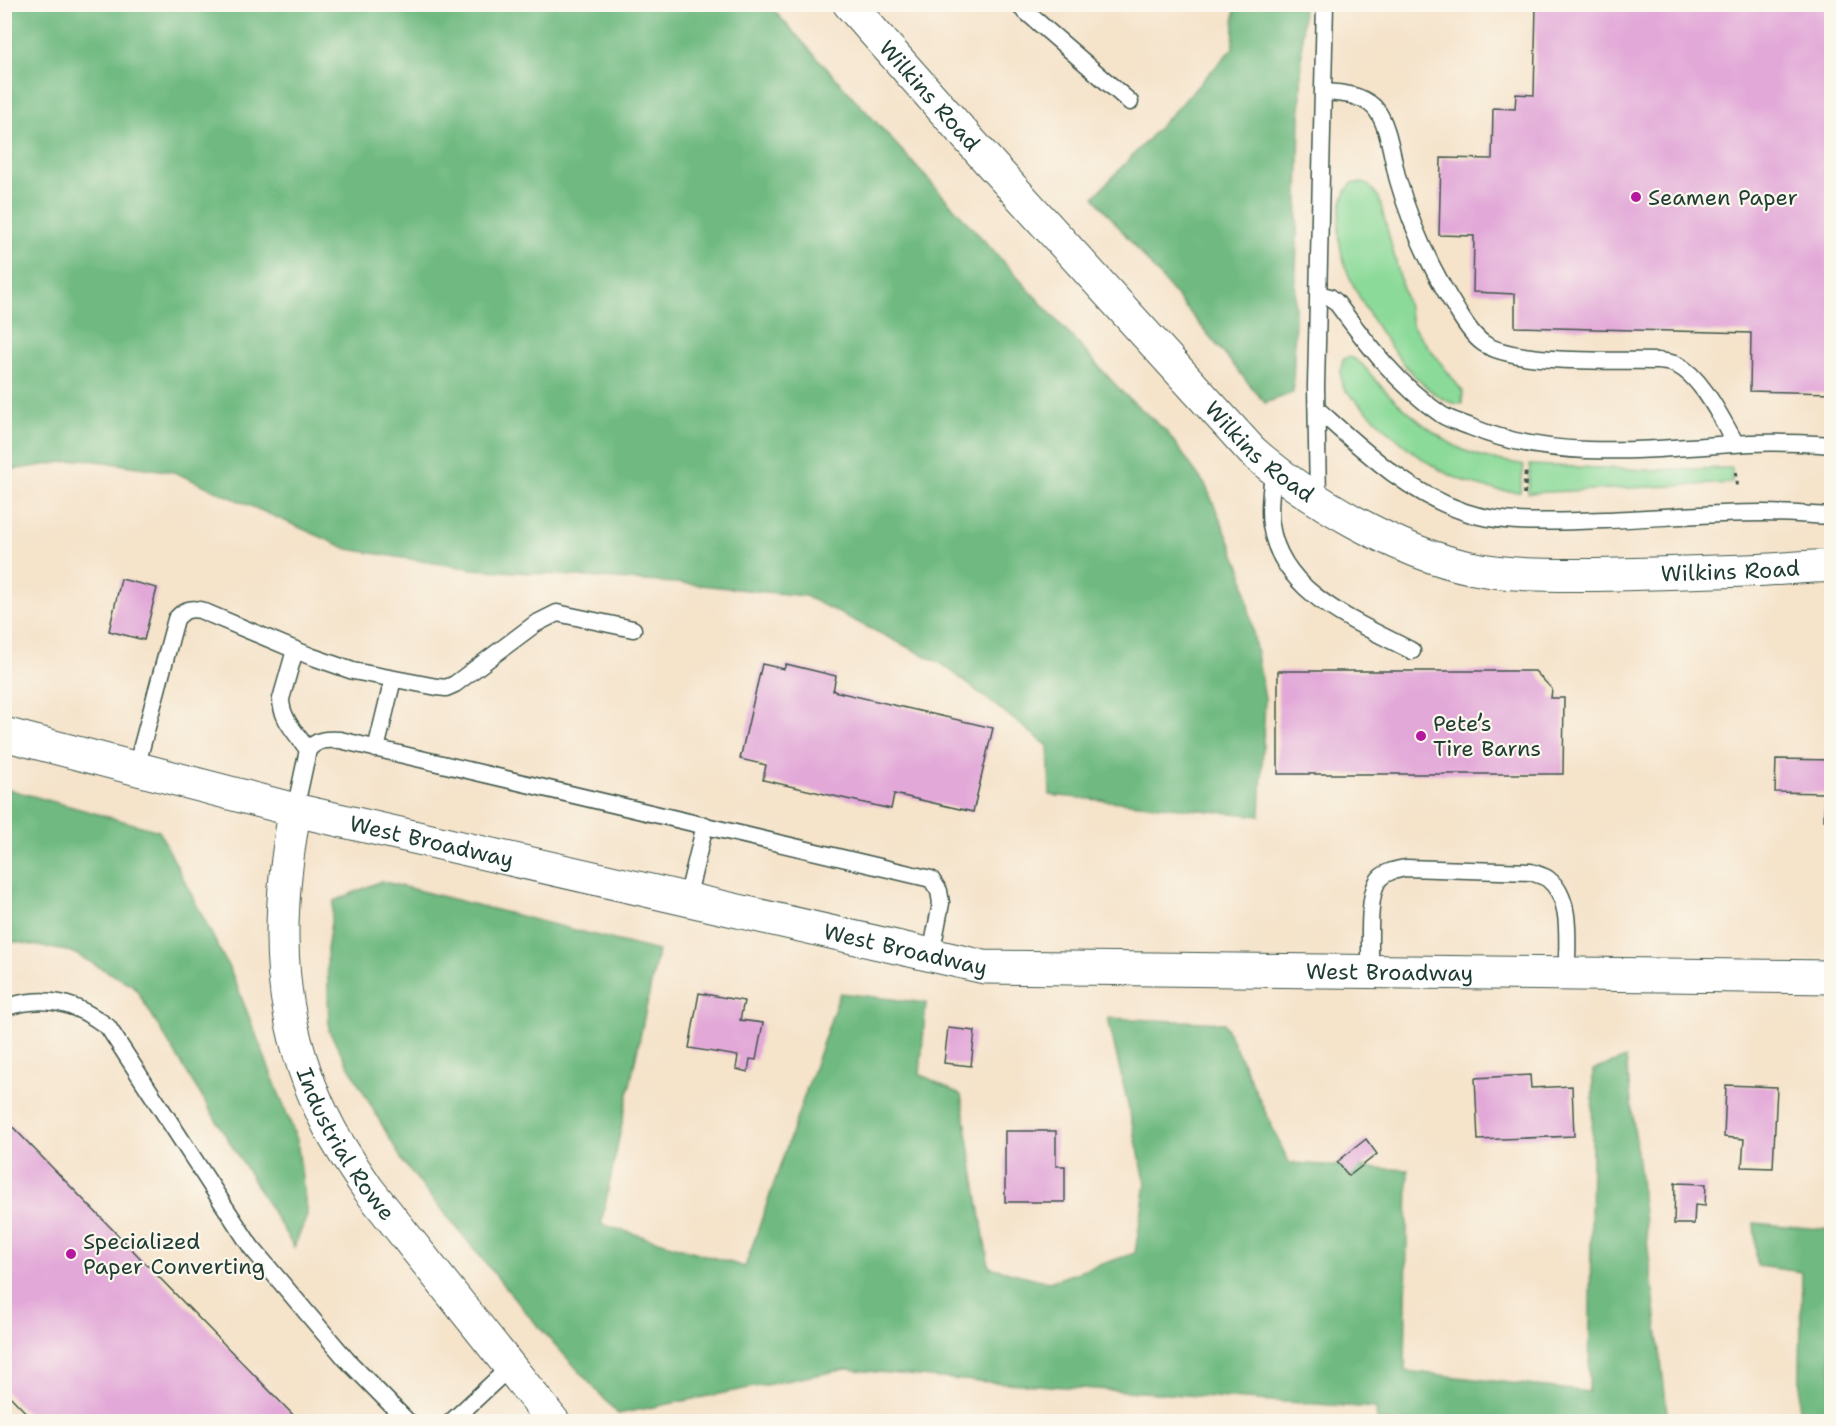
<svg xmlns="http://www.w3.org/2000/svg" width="1836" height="1426" font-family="'Shantell Sans',sans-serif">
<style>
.green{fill:#8bda99;stroke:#558c66;stroke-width:1.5}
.forest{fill:#70ba81;stroke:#487c5a;stroke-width:1.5}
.building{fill:#e2a8d8}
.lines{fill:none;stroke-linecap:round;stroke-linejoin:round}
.lane-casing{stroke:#3f564a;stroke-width:19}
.street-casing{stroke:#3f564a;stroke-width:34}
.secondary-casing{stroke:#3f564a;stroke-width:35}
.path{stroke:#3f564a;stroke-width:4;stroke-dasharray:4.5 4.5;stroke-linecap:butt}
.lane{stroke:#fff;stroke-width:16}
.street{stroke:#fff;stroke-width:32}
.secondary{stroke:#fff;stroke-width:33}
.poi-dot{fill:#b5179e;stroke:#fbf7ec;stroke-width:2}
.labels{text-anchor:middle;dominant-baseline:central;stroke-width:4.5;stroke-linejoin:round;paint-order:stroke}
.street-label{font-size:22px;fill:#1f3d34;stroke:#fbf7ec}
.poi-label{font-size:22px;fill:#1f3d34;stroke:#fbf7ec;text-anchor:start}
</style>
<rect width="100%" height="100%" fill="#fbf7ec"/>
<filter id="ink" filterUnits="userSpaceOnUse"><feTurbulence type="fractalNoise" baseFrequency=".0167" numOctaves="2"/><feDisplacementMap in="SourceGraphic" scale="12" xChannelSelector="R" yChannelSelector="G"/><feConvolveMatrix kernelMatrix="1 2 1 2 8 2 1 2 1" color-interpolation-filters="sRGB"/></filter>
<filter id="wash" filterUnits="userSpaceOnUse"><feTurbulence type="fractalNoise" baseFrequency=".008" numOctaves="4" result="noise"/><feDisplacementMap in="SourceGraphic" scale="24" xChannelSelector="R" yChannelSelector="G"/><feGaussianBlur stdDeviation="1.35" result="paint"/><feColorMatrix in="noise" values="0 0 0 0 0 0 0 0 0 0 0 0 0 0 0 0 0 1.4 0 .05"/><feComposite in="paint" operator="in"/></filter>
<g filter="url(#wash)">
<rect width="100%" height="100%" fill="#f5e3ca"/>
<path class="green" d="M1352,183C1368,182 1370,185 1379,198L1413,327L1463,392L1462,404C1419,406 1353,296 1343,259C1337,236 1336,201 1352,183Z
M1347,357C1359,358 1365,368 1372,376C1393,401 1428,431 1457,447C1478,458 1501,460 1524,465L1520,492C1441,490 1398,440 1344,389C1339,380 1341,370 1343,360Z
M1530,465L1649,470L1732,468V483L1528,493Z"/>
<path class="forest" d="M5,4L769,5L1123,393L1167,432L1206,486L1242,571L1265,699L1260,816L1050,795L1048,746L942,664L805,596L690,584L472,569L348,549L174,472L83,459L5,471Z
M1235,5H1303L1293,393L1265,403L1094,197L1233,48Z
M4,788L159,831L233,976L297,1140L307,1216L294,1247L134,986L72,952L10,941L5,944Z
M381,881L658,951L601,1224L745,1267L840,993L926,1003L920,1074L961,1095L989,1267L1049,1282L1135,1253L1146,1184L1108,1018L1224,1023L1289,1163L1408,1170L1405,1371L1589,1392L1593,1070L1626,1058L1668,1421H1377L1376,1408L962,1380L846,1369L618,1414L529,1316L403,1162L329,1031L327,950L334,901Z
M1754,1223L1831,1230V1421H1799L1802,1272L1757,1266Z"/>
<g id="blocks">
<path class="building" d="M1536,4H1832V393L1750,391L1751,333L1515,327V294L1473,292L1474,236L1439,235L1441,158L1492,159L1493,108L1515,109L1516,94L1534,95Z
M121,579L157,588L144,640L109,631Z
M762,664L784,669L786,664L836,676L833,691L993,728L973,812L894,794L891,809L763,780L766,765L740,759Z
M1278,671H1535L1552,689L1551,698H1564L1563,774H1278Z
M1776,759L1832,760V820H1824L1825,793L1775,792Z
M699,993L744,1001L740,1020L763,1023L756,1060L750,1059L748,1072L736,1069L738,1056L689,1048Z
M948,1028L975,1031L971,1066L944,1063Z
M1530,1075L1531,1088L1572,1086L1574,1136L1478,1140L1475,1078Z
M1726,1085L1777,1087L1773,1168L1742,1167L1744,1139L1724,1137Z
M4,1118L300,1422H35L4,1390Z
M1005,1131H1056V1166H1065V1202H1005Z
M1366,1139L1377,1154L1349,1176L1337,1162Z
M1675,1183L1706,1184L1705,1206L1695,1205L1694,1224H1674Z"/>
</g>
</g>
<g filter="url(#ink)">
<use href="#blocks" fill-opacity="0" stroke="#3f564a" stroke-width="1.5"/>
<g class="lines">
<defs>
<path id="lane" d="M1017,4L1130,102
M1323,92C1341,93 1360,94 1374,107C1389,123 1392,159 1398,180C1411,226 1432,271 1458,312C1464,322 1473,336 1483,343C1514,365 1618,360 1658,361C1664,362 1671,362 1677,365C1702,377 1722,420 1736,444
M1318,294L1330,297L1336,302C1367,344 1398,385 1442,415C1450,420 1461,423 1471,427C1556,463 1660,448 1750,443C1777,442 1804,443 1832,445
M1317,409C1362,449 1406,492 1465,512C1505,526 1562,521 1605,520C1658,518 1710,513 1763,513C1786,513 1809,515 1832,516
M1273,470C1272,487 1268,507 1271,525C1281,594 1357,622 1412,651
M1318,499L1316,386L1325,4
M295,650L281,699C281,719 297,734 308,750
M376,749L393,679
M136,768L176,619C184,610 189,608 200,610L310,656L353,671L437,687L446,688L455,684L535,624L557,613L633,629
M295,810L308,750C317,739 327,739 340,740L931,879L939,891L941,903L931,955
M687,899L705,825
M1370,971C1371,950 1366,893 1380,878C1387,871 1396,870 1406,868L1531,872C1536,874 1544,876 1548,879C1574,899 1566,945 1567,974
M4,1008C45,994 75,1002 108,1027L251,1247L346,1359L408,1422
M451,1422L510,1367"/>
<g id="street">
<path id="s1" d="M849,4L989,162L1252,451C1307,500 1399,553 1472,568C1512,576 1553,575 1594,575C1649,574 1704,572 1759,570C1783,569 1807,566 1832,566"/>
<path id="s2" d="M295,810C274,925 275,1025 331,1131C342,1151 355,1170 368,1189L554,1422"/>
</g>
<g id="secondary">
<path id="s3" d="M4,734L295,810L984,967L1832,977"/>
</g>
</defs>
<use href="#lane" class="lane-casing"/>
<use href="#street" class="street-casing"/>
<use href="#secondary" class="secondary-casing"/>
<path class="path" d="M1736,472L1737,488
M1524,495L1526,469"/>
<use href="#lane" class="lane"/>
<use href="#street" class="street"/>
<use href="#secondary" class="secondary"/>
</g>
</g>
<g class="poi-dot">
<circle cx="1636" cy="197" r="6"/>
<circle cx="1421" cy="736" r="6"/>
<circle cx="71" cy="1254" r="6"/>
</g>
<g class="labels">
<g class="street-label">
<text stroke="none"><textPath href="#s1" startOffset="122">Wilkins Road</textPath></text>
<text stroke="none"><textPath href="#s1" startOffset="608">Wilkins Road</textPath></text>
<text stroke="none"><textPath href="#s1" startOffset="1112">Wilkins Road</textPath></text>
<text stroke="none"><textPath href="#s3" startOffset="441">West Broadway</textPath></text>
<text stroke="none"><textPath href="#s3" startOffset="927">West Broadway</textPath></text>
<text stroke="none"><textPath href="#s3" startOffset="1413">West Broadway</textPath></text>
<text stroke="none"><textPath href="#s2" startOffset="348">Industrial Rowe</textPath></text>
</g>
<g class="poi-label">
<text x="1648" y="197">Seamen Paper</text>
<text x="1433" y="723">Pete’s<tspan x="1433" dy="25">Tire Barns</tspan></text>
<text x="83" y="1241">Specialized<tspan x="83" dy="25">Paper Converting</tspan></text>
</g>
</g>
<rect width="1836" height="1426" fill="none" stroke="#fbf7ec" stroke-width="24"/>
</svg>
